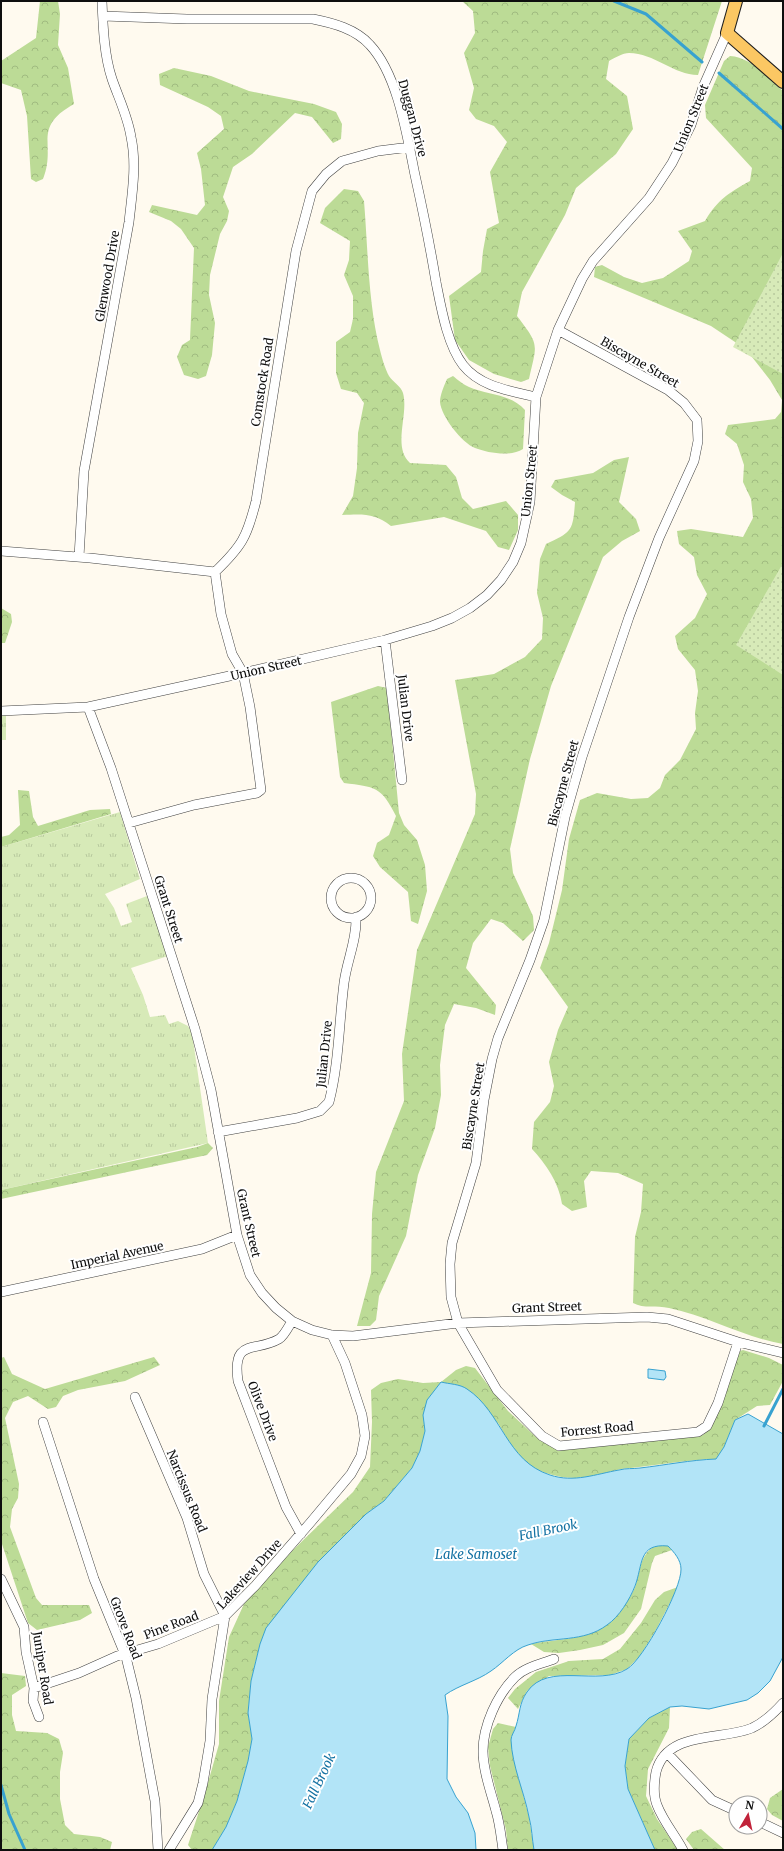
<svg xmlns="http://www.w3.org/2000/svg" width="784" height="1851" font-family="Merriweather,serif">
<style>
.grass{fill:url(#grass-tufts)}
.forest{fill:url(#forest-crowns)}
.park{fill:url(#park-dots)}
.water{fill:#b2e4f7;stroke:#38a2d0}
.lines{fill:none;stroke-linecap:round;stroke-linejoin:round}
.stream{stroke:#38a2d0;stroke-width:3}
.minor-casing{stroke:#414141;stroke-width:10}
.major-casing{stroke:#1f1f1f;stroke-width:14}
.minor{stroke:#fff;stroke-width:9}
.major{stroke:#fbc763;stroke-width:12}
.labels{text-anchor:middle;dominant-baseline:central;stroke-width:4;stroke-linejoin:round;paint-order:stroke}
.street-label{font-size:12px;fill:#0e0e0e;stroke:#fff}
.water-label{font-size:13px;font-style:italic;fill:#1472a3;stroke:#fff}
</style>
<defs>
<pattern id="grass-tufts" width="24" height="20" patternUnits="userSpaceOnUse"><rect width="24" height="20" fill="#d7eab8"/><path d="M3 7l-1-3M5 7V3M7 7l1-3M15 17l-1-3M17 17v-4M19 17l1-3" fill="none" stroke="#b7c89d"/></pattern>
<pattern id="forest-crowns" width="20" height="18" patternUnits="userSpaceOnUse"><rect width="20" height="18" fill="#bcdb96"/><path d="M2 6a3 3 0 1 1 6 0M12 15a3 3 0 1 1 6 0" fill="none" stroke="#a0bb80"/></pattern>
<pattern id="park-dots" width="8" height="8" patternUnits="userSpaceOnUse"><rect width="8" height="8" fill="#d7eab8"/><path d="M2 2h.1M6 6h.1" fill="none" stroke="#b7c89d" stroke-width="1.8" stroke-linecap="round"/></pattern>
</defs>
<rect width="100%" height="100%" fill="#fffaef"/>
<path class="grass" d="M1,715H6V740H1Z
M120,812L140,879L105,894L114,908L121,926L132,922L126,904L147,896L168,956L131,968L143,995L150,1017L165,1015L169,1024L178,1021L188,1026L192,1033L208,1143L1,1190V847Z"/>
<path class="forest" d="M40,1H58L60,14L58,45L68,68L74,104C31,128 57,144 43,179L36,182L31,179L27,116L21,90L1,83V61L36,38Z
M462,1H722L698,75C674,75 654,53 629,53C623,53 614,58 609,61L606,79L627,96L633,129L616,154L576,188L565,215L522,292L517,316C540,346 537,343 529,379L521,382L494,374L469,360L455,340L449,296L481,272L483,251L487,229L499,223L490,172L507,142L494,126L476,119L469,110L474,88L464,53L475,33L473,11Z
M730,56C751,57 768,78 783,91V1344C743,1337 708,1316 669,1308C656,1305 644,1309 633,1303L635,1237L641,1212L643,1184L618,1173L591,1171L584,1181L587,1207L572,1211L562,1204C559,1183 546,1164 532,1149L534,1122L550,1102L554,1086L549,1062L558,1030L568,1007L540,968L549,943L562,890L569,839L580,800L597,793L631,799L648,798L660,788L665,775L680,760L696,729L695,713L698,691L695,670L678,649L675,636L695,618L707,594L697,575L694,557L679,544L677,531L691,529L743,537L753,518L751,499L743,482L744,465L737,444L725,434L728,425L775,419L781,412L782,400L770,380L752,357L735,342L711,326L594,277L595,267L602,265L624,277L642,283L663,278L689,261L692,251L678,231L705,221C717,200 730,192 750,181L752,168L706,118L705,105L724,61Z
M174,68L211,76L249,91L314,104L336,112L342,124L341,139L333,143L312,117L295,113L252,154L233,167L223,197L229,211L227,221L220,234L210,275L209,295L215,323L212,355L206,376L198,379L184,375L177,357L182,345L190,340L194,248L181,229L171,221L149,212L152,205L197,215L205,205L201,169L197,153L224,129L221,116L208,107L160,85L159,74Z
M344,189L358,191L364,201C368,249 368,303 380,350C382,358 385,369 389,376C393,382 401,386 403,393C409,414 392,447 410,463L446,465L456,477L462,498L473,509L506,501L518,515V530L509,550L498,547L486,531L444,517L391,526C375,513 363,514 342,515L353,496L357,468L358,433L364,403L357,393L341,389L336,373V342L350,332L353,319V296L344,275L349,260L350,241L320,223L325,208Z
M453,376C458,380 464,385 469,387C488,395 511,394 525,410L523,449C511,457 488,453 475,448C462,443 441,416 440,402C440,395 444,386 447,379Z
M629,457L619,502L636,519L640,531L622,541L603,557L551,686L530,759L510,849L513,873L533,916L534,930L523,941L503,923L491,919L473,943L466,968L496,1005L495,1015L476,1008L454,1004L445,1025L440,1065L441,1095L435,1128L418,1175L406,1236L379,1296L376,1320L370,1326H357L371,1273L372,1214L376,1172L404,1101L402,1054L417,950L475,814L476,794L455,680L494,674L525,657L542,639L543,618L537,593L540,559L546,544C572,532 573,531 575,502L562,495L551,487L555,480L593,473L614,460Z
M1,608L11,614L12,622L5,643H1Z
M378,686L387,688L399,813L404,825L417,840L425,865L427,891L418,924L411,921L408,892L380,867L373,856L377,843L389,835L396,816C381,786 375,787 344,783L340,777L331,702Z
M18,790L29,791L33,817L38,826L90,810L110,809L111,814L1,847V837L9,835L20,825Z
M208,1143L213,1148L207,1155L1,1199V1190L197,1147Z
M743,1350L769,1358L783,1365V1381L770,1405L757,1406L735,1420L724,1447L716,1459C684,1460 653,1466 621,1469C612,1471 603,1474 594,1476C565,1482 530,1474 512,1448C507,1440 503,1431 498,1423L423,1415L425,1431L420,1451L412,1468L384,1501L366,1514L318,1562L260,1644L251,1681L248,1713L252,1739L248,1761L237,1801L226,1827L212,1850H192L188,1845L205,1793L219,1744V1701L229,1637L244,1604L293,1550L353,1492L370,1467L372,1422L371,1390L381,1383L398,1379L423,1383L441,1382L456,1370L466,1366L475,1368L508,1411L538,1439L554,1448L564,1450L692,1437L703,1435L711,1427L740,1351Z
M4,1357L12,1374L45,1389L154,1357L160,1365L125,1381L78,1390L63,1396L56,1407L48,1409L28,1396L13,1402L5,1418L19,1484L18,1498L12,1509L10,1527L36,1598L42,1605H89L92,1613L80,1620L37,1630L28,1623L1,1541V1358Z
M655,1545H668L672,1550L655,1556L652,1563L641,1609L624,1633L603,1645L580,1650L559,1653L544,1652L531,1644C568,1637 601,1641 624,1606C628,1599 634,1592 636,1584C640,1568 641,1555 655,1545Z
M678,1587L656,1630L640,1656L627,1669L610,1675L549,1676L527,1691L518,1709L508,1698L515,1689L536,1672L569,1661L603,1659L620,1649L641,1623L655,1600L664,1592Z
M1,1673L25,1676L26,1686L12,1695V1715L16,1731L47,1733L59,1739L63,1753L60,1772V1799L65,1825L74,1834L100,1837L112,1842L110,1850H1Z
M670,1707L669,1728L648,1769L646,1796L657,1819L678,1850H655L628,1789L625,1766L629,1739L649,1718Z
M498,1723L516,1727L511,1738L518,1775L529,1817L534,1850H508L506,1830L490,1766L488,1747L493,1729Z
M783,1789V1821L772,1815L767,1809L770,1798Z
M701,1829L725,1850H694L686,1839L692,1832Z"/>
<path class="park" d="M783,253V374L733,347Z
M783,563V675L736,645Z"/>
<path class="water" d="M648,1369L665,1371L666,1377L664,1380L648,1378Z
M441,1382C449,1384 460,1384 467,1389C502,1412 506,1461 550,1475C574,1483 596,1474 619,1470C626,1468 633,1469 640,1468C666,1465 690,1460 716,1459L724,1447L735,1420L748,1414L783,1434V1657L770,1681L758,1693L747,1700L709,1709L682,1706L670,1707L649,1718L629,1739L625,1766L628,1789L655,1850H534C532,1839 532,1828 529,1817C524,1791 512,1766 511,1740C511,1735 515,1731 516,1726C520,1714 519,1703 527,1692C548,1661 598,1687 627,1669C643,1660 682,1588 681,1569C681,1560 674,1552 668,1546C638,1543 643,1565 635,1586C630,1599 619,1617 607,1625C583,1643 554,1636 528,1645C514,1649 503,1663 491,1671C477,1681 459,1685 445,1695L448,1716L447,1779L456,1797L468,1813L475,1833L476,1850H212L226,1827L237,1801L248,1761L252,1739L248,1713L251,1681L260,1644L266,1628L318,1562L366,1514L384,1501L412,1468L420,1451L425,1431L423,1415L427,1400Z"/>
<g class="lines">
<path class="stream" d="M614,1L646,14L702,62
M719,73L783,129
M764,1426L783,1389
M1,1785L9,1814L25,1850"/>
<defs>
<path id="minor" d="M103,16L187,19H313C333,23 356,29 370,45C398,75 407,136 415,175C423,211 430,246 436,282C441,307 447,344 463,365C480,387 511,391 536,397
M558,330L668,390L684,403L697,420L698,441L694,461L659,538L629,617L582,757L565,817L544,920L530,960L498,1038L492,1059L484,1100L476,1163L452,1243L450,1264L451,1297L458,1323L497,1390L542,1436L559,1446L698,1432L707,1426L718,1403L738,1342
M1,551L90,558L215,572
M79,557L84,471L129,222C132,194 137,165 131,137C128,117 119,99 112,79C104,55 103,26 102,1
M385,640L402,780
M88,707L111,768L195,1029L211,1090L237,1235L250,1275L262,1293L276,1308L292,1321L312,1330L332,1335L353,1336L458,1323L647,1317L668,1319L738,1342L783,1353
M1,711L88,707L243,673L385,640L432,626L452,618L470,608L487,595L501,580L513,562L521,543L530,502L536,397L558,330L582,279L593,261L649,198L672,163L691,125L703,87L727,33
M129,823L194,805L257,793L261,790L250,707L243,673L232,654L221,614L215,572C242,546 247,537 256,501L296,251L312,191L326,174L342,161L378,151L410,147
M331 898a20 20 0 1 1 40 0a20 20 0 1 1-40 0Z
M218,1132L297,1118L320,1111L329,1102C339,1064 339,1022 344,983C347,960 357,940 356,917
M1,1292L202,1249L237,1235
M292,1321C289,1326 284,1336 279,1339C255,1353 232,1337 238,1381L286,1507L301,1534
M43,1422L94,1579L126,1657L136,1698L155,1801L158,1850
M1,1579L24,1627L26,1652L34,1688L33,1701L39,1717
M34,1688L79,1673L117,1656L158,1644L225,1616L204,1574L187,1518L135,1397
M667,1753L712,1800L736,1811
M760,1822L783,1833
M169,1850L198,1803L203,1783L210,1741L212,1699L225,1616L255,1586L310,1523L351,1474L361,1456L365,1436L362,1415L345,1363L332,1335
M503,1850C501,1837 500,1824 496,1811C491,1792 483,1771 483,1751C483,1726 497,1695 515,1677C525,1667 541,1664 554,1659
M683,1850C675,1835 663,1821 657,1805C653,1795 654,1783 656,1772C667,1730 721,1741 752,1728C765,1722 774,1713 783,1703"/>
<path id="major" d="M736,1L727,33L783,82"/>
</defs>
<use href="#minor" class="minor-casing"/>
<use href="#major" class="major-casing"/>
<use href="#minor" class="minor"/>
<use href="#major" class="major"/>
</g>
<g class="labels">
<g class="street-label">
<text transform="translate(413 118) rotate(75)">Duggan Drive</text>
<text transform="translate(691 118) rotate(-68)">Union Street</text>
<text transform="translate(107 276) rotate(-80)">Glenwood Drive</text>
<text transform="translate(640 362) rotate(30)">Biscayne Street</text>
<text transform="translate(262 382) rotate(-81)">Comstock Road</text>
<text transform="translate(529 481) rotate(-84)">Union Street</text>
<text transform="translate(266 668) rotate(-13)">Union Street</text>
<text transform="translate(406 708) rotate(83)">Julian Drive</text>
<text transform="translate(563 783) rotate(-75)">Biscayne Street</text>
<text transform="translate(169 909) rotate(72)">Grant Street</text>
<text transform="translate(324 1054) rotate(-84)">Julian Drive</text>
<text transform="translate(473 1106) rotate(-81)">Biscayne Street</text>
<text transform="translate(249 1223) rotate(77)">Grant Street</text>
<text transform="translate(117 1255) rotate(-12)">Imperial Avenue</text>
<text transform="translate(547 1307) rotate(-2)">Grant Street</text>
<text transform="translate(263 1411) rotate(69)">Olive Drive</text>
<text transform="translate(597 1429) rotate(-5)">Forrest Road</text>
<text transform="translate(187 1491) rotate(68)">Narcissus Road</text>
<text transform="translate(249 1574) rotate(-48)">Lakeview Drive</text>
<text transform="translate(171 1625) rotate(-21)">Pine Road</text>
<text transform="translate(126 1628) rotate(69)">Grove Road</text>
<text transform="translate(43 1668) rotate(81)">Juniper Road</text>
</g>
<g class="water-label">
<text transform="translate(548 1530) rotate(-12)">Fall Brook</text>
<text x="476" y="1554">Lake Samoset</text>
<text transform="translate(319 1781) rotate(-65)">Fall Brook</text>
</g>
</g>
<rect width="784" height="1851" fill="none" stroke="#0e0e0e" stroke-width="4"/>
<g transform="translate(748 1815) rotate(9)"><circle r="19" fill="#ffffff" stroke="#9f9f9f"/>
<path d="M0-3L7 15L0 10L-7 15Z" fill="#c1233a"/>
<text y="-6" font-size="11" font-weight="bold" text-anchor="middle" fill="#0e0e0e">N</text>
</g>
</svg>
